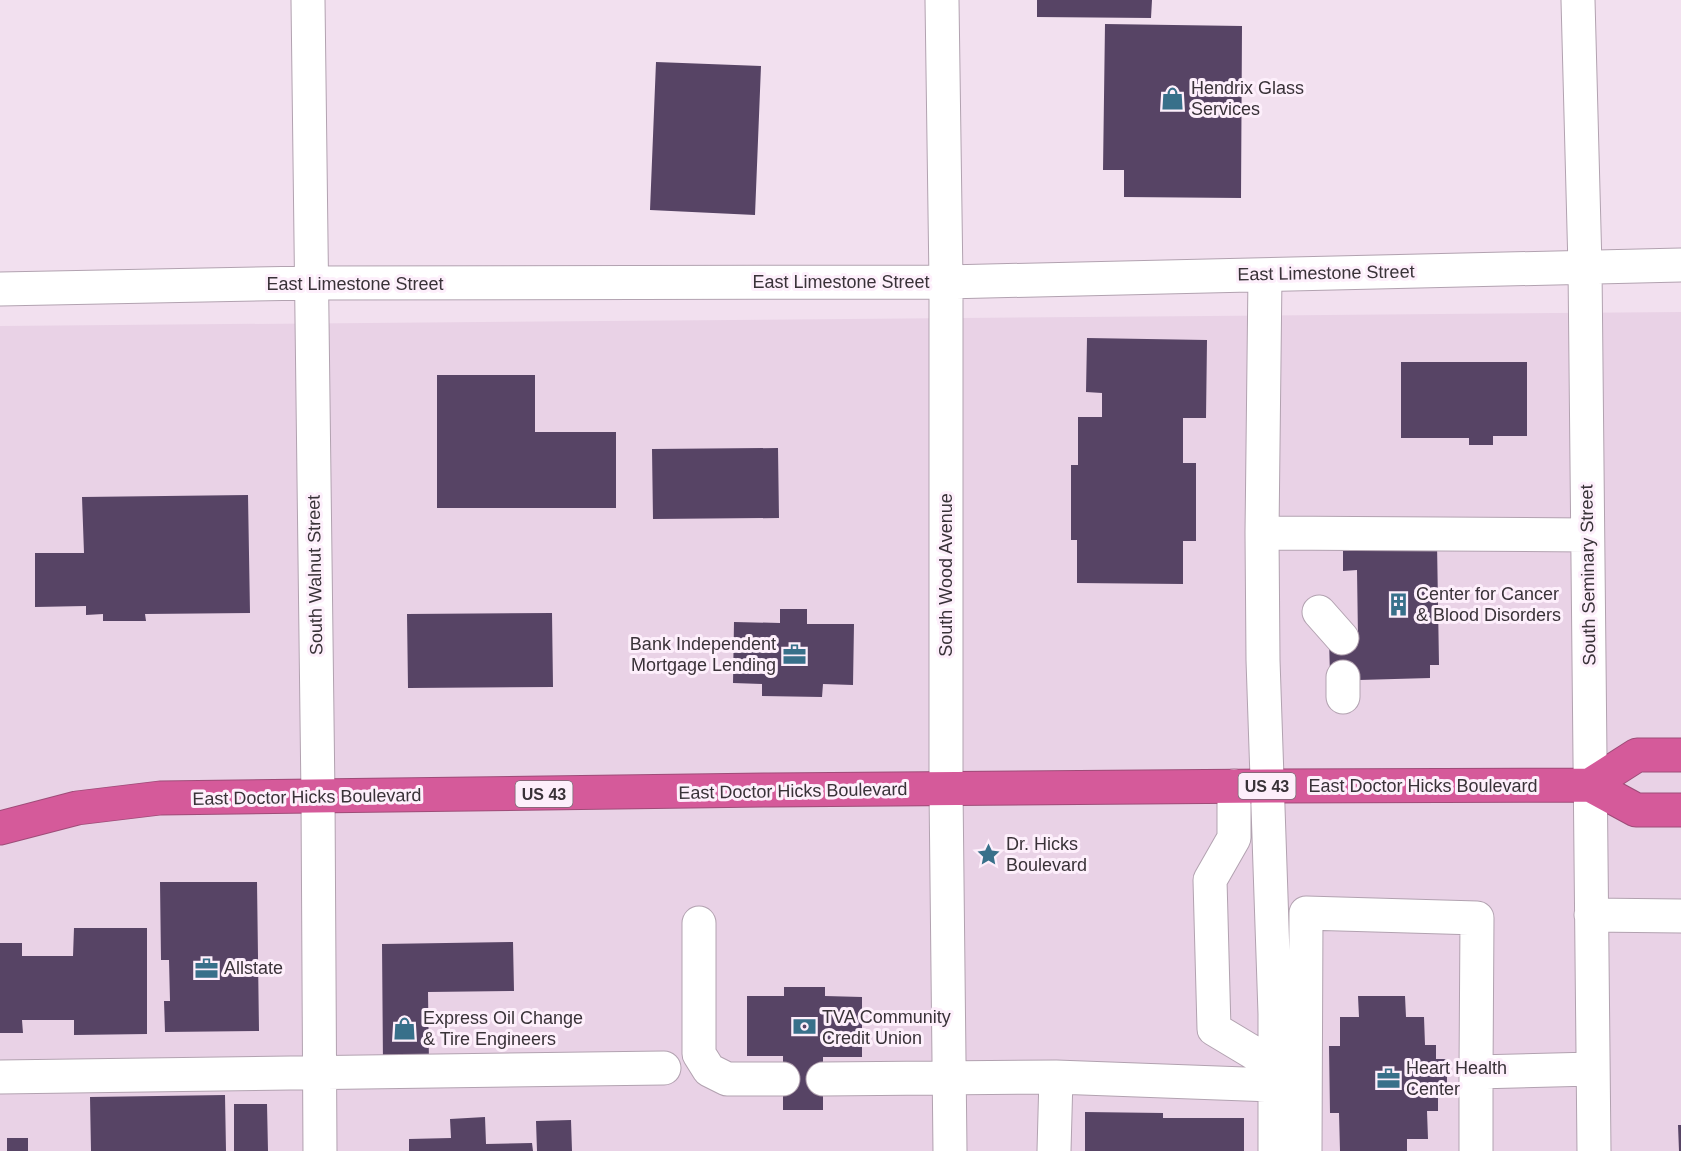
<svg xmlns="http://www.w3.org/2000/svg" width="1681" height="1151" font-family="Helvetica,sans-serif">
<style>
.built{fill:#e9d2e6}
.building{fill:#574465}
.lines{fill:none;stroke-linecap:round;stroke-linejoin:round}
.minor-casing{stroke:#b2a2b0;stroke-width:35}
.highway-casing{stroke:#9e4c78;stroke-width:35}
.minor{stroke:#fff;stroke-width:33}
.highway{stroke:#d55a9a;stroke-width:33}
.labels{text-anchor:middle;dominant-baseline:central;stroke-width:6;stroke-linejoin:round;paint-order:stroke}
.shield{fill:#fdeffb;stroke:#746b72;stroke-width:1.5}
.shield-label{font-size:16px;font-weight:bold;fill:#393238}
.poi-label{font-size:18px;fill:#393238;stroke:#fdeffb;text-anchor:start}
.street-label{font-size:18px;fill:#393238;stroke:#fdeffb}
</style>
<rect width="100%" height="100%" fill="#f2e0ef"/>
<path class="built" d="M1681,312V1151H0V326Z"/>
<path class="building" d="M1037,0H1152L1151,18L1037,17Z
M1105,24L1242,26L1241,198L1124,197V170H1103Z
M656,62L761,66L755,215L650,210Z
M1087,338L1207,340L1206,418H1183V463H1196V541H1183V584L1077,583V540H1071V465H1078V417H1102V393L1086,392Z
M1401,362H1527V436H1493V445H1469V438H1401Z
M437,375H535V432H616V508H437Z
M778,448L779,518L653,519L652,449Z
M248,495L250,613L145,614L146,621H103V614L86,615V606L35,607V553H84L82,497Z
M1437,543L1439,665H1430V678L1359,680L1330,677L1329,638H1358L1357,570L1343,571V551H1356V544Z
M780,609H807V624H854L853,685L823,684L822,697L762,696V684L733,683L734,622L780,623Z
M552,613L553,687L408,688L407,614Z
M160,882H257L259,1031L165,1032L164,1001H170L169,960H161Z
M74,928H147V1034L74,1035V1020H22L23,1033H0V943H22V956H73Z
M513,942L514,991L428,992L429,1064H383L382,944Z
M784,987H825V996L862,997V1057H823V1110H783V1056H747V996H784Z
M1358,996H1405L1406,1017H1424L1425,1045H1436V1059H1447V1097H1438V1111H1427L1428,1139H1407V1151H1340L1339,1113H1330L1329,1046H1340V1017H1359Z
M225,1095L226,1151H91L90,1097Z
M234,1104H267L268,1151H234Z
M1085,1112L1163,1113V1118H1244V1151H1085Z
M485,1117L486,1144L532,1143L533,1151H409V1139L451,1138L450,1119Z
M571,1120L572,1151H537L536,1121Z
M1678,1125H1681V1151H1679Z
M7,1138H28V1151H7Z"/>
<g class="lines">
<defs>
<path id="minor" d="M308,0L318,797L320,1151
M942,0L946,282V789L950,1151
M1578,0L1585,267L1594,1151
M1265,275L1262,533L1263,660L1275,1014V1151
M0,289L311,283L946,282L1681,265
M1262,533L1587,535
M1319,612L1342,638
M1343,677V697
M1234,786V838L1210,880L1214,1029L1274,1065
M1591,915L1681,916
M699,923V1054L709,1070L727,1079H783
M0,1077L664,1068
M823,1079L1056,1077L1275,1085
M1054,1151L1056,1077
M1305,1151L1306,913L1477,918L1476,1072
M1476,1151V1072L1593,1069"/>
<path id="highway" d="M1590,785L1637,755H1681
M0,828L77,808L160,798L769,790L1268,786L1590,785L1636,810H1681"/>
</defs>
<use href="#minor" class="minor-casing"/>
<use href="#highway" class="highway-casing"/>
<use href="#minor" class="minor"/>
<use href="#highway" class="highway"/>
</g>
<defs>
<symbol id="shop-bare" viewBox="-9 -9 18 18"><path d="M-5-2.5h2.3a2.7 3.5 0 0 1 5.4 0H5L5.5 6h-11ZM-1.5-2.5h3a1.5 2.3 0 0 0-3 0Z" fill="#38708a" stroke="#fdeffb" stroke-width="2.5" paint-order="stroke"/></symbol>
<symbol id="building-bare" viewBox="-9 -9 18 18"><path d="M-4-6H4V6H1V3H-1V6H-4ZM-2.5-4.3h1.7v1.8h-1.7ZM.8-4.3h1.7v1.8H.8ZM-2.5-1h1.7V.8h-1.7ZM.8-1h1.7V.8H.8Z" fill="#38708a" stroke="#fdeffb" stroke-width="2.5" paint-order="stroke"/></symbol>
<symbol id="office-bare" viewBox="-9 -9 18 18"><path d="M-6-3h4V-5.5h4V-3h4V5H-6ZM-1-4.5V-3h2v-1.5ZM-6 0V1H6V0Z" fill="#38708a" stroke="#fdeffb" stroke-width="2.5" paint-order="stroke"/></symbol>
<symbol id="sight-bare" viewBox="-9 -9 18 18"><path d="M0-6L1.8-2.2L6-1.7L2.9 1.2L3.7 5.4L0 3.3L-3.7 5.4L-2.9 1.2L-6-1.7L-1.8-2.2Z" fill="#38708a" stroke="#fdeffb" stroke-width="2.5" paint-order="stroke"/></symbol>
<symbol id="bank-bare" viewBox="-9 -9 18 18"><path d="M-6-4H6V4H-6ZM0-2.3a2.3 2.3 0 1 0 0 4.6a2.3 2.3 0 1 0 0-4.6Z" fill="#38708a" stroke="#fdeffb" stroke-width="2.5" paint-order="stroke"/></symbol>
</defs>
<g fill-rule="evenodd">
<use href="#shop-bare" x="1156" y="82" width="33" height="33"/>
<use href="#building-bare" x="1382" y="588" width="33" height="33"/>
<use href="#office-bare" x="778" y="638" width="33" height="33"/>
<use href="#sight-bare" x="972" y="838" width="33" height="33"/>
<use href="#office-bare" x="190" y="952" width="33" height="33"/>
<use href="#bank-bare" x="788" y="1010" width="33" height="33"/>
<use href="#shop-bare" x="388" y="1012" width="33" height="33"/>
<use href="#office-bare" x="1372" y="1062" width="33" height="33"/>
</g>
<g class="labels">
<g class="shield">
<rect x="1238.5" y="773" width="57" height="26" rx="4.5"/>
<rect x="515.5" y="781" width="57" height="26" rx="4.5"/>
</g>
<g class="shield-label">
<text x="1267" y="786">US 43</text>
<text x="544" y="794">US 43</text>
</g>
<g class="poi-label">
<text x="1191" y="88">Hendrix Glass<tspan x="1191" dy="21">Services</tspan></text>
<text x="1416" y="594">Center for Cancer<tspan x="1416" dy="21">&amp; Blood Disorders</tspan></text>
<text x="776" y="644" text-anchor="end">Bank Independent<tspan x="776" dy="21">Mortgage Lending</tspan></text>
<text x="1006" y="844">Dr. Hicks<tspan x="1006" dy="21">Boulevard</tspan></text>
<text x="224" y="968">Allstate</text>
<text x="822" y="1017">TVA Community<tspan x="822" dy="21">Credit Union</tspan></text>
<text x="423" y="1018">Express Oil Change<tspan x="423" dy="21">&amp; Tire Engineers</tspan></text>
<text x="1406" y="1068">Heart Health<tspan x="1406" dy="21">Center</tspan></text>
</g>
<g class="street-label">
<text transform="translate(1326 273) rotate(-1)">East Limestone Street</text>
<text x="841" y="282">East Limestone Street</text>
<text x="355" y="284">East Limestone Street</text>
<text transform="translate(315 575) rotate(-91)">South Walnut Street</text>
<text transform="translate(946 575) rotate(-90)">South Wood Avenue</text>
<text transform="translate(1588 575) rotate(-91)">South Seminary Street</text>
<text x="1423" y="786">East Doctor Hicks Boulevard</text>
<text transform="translate(793 791) rotate(-1)">East Doctor Hicks Boulevard</text>
<text transform="translate(307 797) rotate(-1)">East Doctor Hicks Boulevard</text>
</g>
</g>
</svg>
